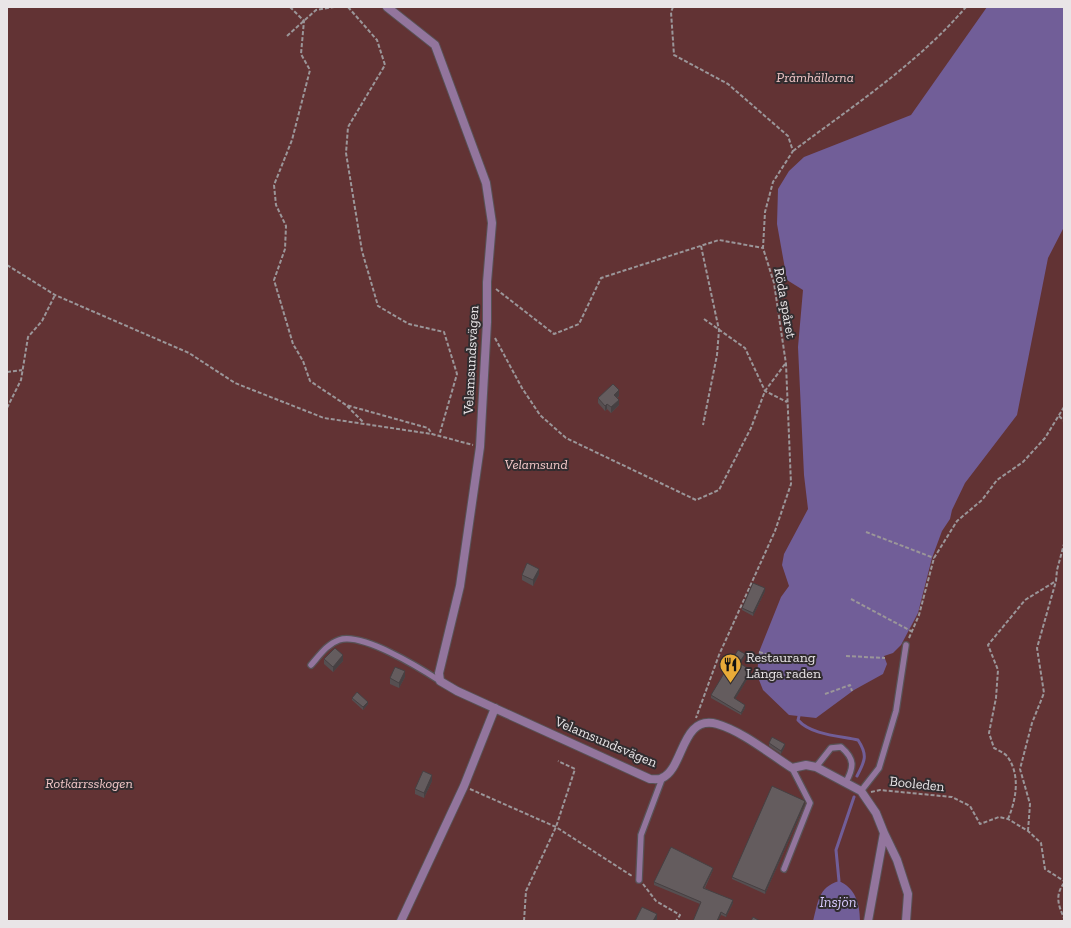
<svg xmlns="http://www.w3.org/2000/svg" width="1071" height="928" font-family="'Zilla Slab',serif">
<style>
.green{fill:#623334}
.water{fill:#715e98}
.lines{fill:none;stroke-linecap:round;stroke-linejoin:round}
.stream{stroke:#715e98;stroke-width:3}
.lane-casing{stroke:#585256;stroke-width:8}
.street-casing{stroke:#585256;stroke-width:10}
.path{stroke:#9b9699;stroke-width:2;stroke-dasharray:4 2;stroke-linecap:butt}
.lane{stroke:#93759d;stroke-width:5.5}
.street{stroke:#93759d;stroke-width:8}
.wall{fill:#564f51}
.shaded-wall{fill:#464042}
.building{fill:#645c5e;stroke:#464042}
.labels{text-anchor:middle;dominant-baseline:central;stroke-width:4;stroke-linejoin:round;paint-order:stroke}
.park-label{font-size:14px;font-style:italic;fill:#f3c8c8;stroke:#312c2f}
.street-label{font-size:14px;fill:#e9e5e7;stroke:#312c2f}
.poi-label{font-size:14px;fill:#e9e5e7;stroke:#312c2f;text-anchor:start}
.water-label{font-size:15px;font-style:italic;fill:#d8cafd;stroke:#312c2f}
</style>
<rect width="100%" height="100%" fill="#3c363a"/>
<path class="green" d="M7,7H1064V921H7Z"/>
<path class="water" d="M987,7H1064V227L1048,258L1017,415L965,483L952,510L950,519L942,531L932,558L918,613L901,645L893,653L884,656L887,664L883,674L854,690L816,718L789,715L763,690L757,675L759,652L781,597L789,586L782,565L784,554L808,509L804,475L798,347L803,290L787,280L777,224L778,189L789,171L804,157L911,115Z
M839,881C855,888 860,903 860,921H813C818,903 818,887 839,881Z"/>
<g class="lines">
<path class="stream" d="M799,716L798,720C811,735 840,736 858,740C868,755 865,761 857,776
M839,881L836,850L854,797"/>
<defs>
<path id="lane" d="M311,665C319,656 327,644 339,640C362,632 420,668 440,681
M816,767L831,748L841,747C855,759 854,767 846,782
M861,791L879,768L896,711L906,645
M784,869L810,803L792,768
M639,880L641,835L662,779"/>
<path id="street" d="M387,7L435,45L486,183L492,223L487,282V322L480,447L460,586L439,673L440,681L457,691L650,779C654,779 659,780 662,778C684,769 681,714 717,724C742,731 770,754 792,768L806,765L816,767L861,791L876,813L884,833L868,921
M884,833L897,860L908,894L906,921
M401,921L464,786L495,708"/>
</defs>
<use href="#lane" class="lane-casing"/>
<use href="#street" class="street-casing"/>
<path class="path" d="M290,7L304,21L301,54L310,70L292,140L274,185L276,205L286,226L285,249L274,280L293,344L303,361L310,381L346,405L428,428L432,434
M348,7L377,40L385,65L348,127L346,153L362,251L378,306L409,324L444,332L457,374L439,436
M673,7L671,12L674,55L728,84L788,136L793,151L773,182L765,212L763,248L774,283L786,364L791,484L775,531L719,655L696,718
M287,36L316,10L334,7
M793,151C853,106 917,64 966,7
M701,246L719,330L717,355L703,425
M7,265L55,295L189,353L235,383L324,418L432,434L473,445
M496,289L554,334L579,324L601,278L719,240L763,248
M704,319L745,348L765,391L787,402
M495,338L522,388L540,415L566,438L696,500L719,490L751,428L765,391L785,364
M7,372L22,370
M347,406L364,423
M7,408L21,380L28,337L42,321L55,295
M1059,416L1064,421
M1064,493V523
M866,532L934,558
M851,599L911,631
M909,638L919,615L934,558L957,521L982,500L997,480L1023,462L1045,438L1064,407
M759,652L782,659
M846,656L885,658
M825,694L850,685L852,691
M470,789L556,827L632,876
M871,792L880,790L952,797L970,806L980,824L999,817L1008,819L1028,831L1041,843L1045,869L1064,881
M1008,819C1016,800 1021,775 1007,756C1004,753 998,750 994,748L989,733L996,698L998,670L988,645L1025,600L1056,581L1057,570L1064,544
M1028,831L1030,804L1020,769L1032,723L1044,693L1037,648L1056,581
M1064,883C1055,895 1058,905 1064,918
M643,884L656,901L680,915L676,921
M524,921L526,891L556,827L575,769L558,761"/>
<use href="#lane" class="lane"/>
<use href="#street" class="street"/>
</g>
<path class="wall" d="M619,396L617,398L619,405L611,413L607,409L605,411L598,403V398Z
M539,574L533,586L522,580V575Z
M765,591L753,616L742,610V608Z
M745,656L740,664L751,673L735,699L745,708L741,715L711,698V695Z
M324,659L343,661L333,672L324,664Z
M405,677L399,688L390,684V678Z
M352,698L368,704L363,710L352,700Z
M769,743L785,746L781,754L769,746Z
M432,781L424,798L415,794V789Z
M805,804L765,894L732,879V877Z
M713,870L705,888L733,903L726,917L721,915L718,921H693L700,904L654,885V882Z"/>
<path class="shaded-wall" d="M619,390V396L614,400V395Z
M619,400V405L611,413V407Z
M607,404V409L605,411V406Z
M539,569V574L533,586V580Z
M765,588V591L753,616V613Z
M745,654V656L739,666V663Z
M343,655V661L333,672V667Z
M751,670V673L734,701V698Z
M405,671V677L399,688V683Z
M368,702V704L363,710V707Z
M745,705V708L741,715V713Z
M785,744V746L781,754V751Z
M432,775V781L424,798V793Z
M805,801V804L765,894V891Z
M713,868V870L703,890V888Z
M733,900V903L726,917V915Z
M721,912V915L718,921H717Z
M657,914V919L656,921H653Z"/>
<path class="building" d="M613,384L619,390L614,395L619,400L611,407L607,404L605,406L598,398Z
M527,563L539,569L533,580L522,575Z
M753,583L765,588L753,613L742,608Z
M335,648L343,655L333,667L324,659Z
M738,650L745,654L739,663L751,670L734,698L745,705L741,713L711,695Z
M395,667L405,671L399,683L390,678Z
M357,692L368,702L363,707L352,698Z
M772,737L785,744L781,751L769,743Z
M423,771L432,775L424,793L415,789Z
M772,786L805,801L765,891L732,877Z
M671,847L713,868L703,888L733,900L726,915L721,912L717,921H693L701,902L654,882Z
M642,907L657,914L653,921H635Z
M753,917L760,921H751Z"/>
<defs>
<symbol id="restaurant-pin" viewBox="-11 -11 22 30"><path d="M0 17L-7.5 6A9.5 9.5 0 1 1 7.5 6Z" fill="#e9ab38" stroke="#312c2f"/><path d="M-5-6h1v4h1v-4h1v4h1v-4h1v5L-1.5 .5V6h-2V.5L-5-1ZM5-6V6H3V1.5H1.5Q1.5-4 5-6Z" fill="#111"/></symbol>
</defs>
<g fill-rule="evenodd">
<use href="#restaurant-pin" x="718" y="652" width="25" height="34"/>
</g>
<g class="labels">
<g class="park-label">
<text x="815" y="77">Pråmhällorna</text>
<text x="536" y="464">Velamsund</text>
<text x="89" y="783">Rotkärrsskogen</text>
</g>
<g class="street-label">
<text transform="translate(785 303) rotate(80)">Röda spåret</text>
<text transform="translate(471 360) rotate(-87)">Velamsundsvägen</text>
<text transform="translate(606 742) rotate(23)">Velamsundsvägen</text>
<text transform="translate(917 784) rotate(6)">Booleden</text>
</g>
<g class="poi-label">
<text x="746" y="657">Restaurang<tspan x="746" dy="16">Långa raden</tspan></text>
</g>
<g class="water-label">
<text x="838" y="902">Insjön</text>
</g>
</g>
<rect width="1071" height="928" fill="none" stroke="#e9e5e7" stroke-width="16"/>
</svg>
